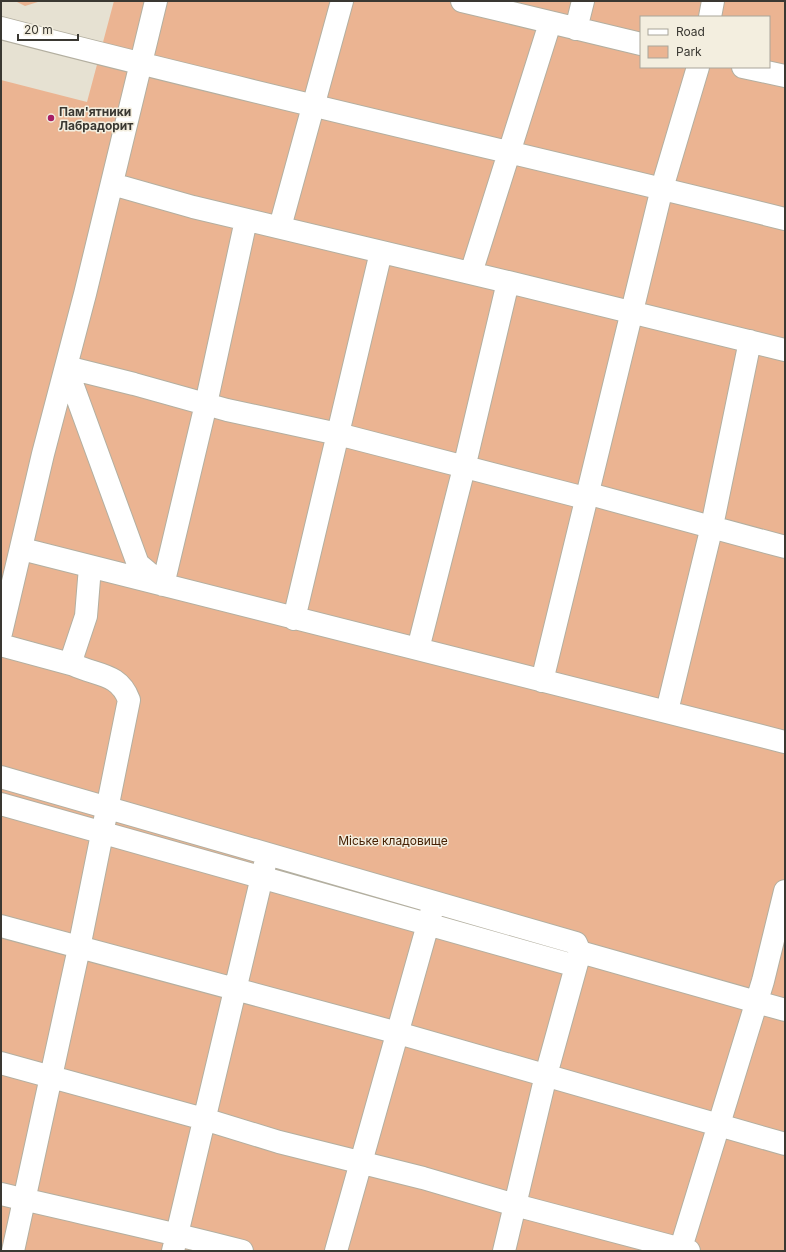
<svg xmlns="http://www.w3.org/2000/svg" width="786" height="1252" font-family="Inter,sans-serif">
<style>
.green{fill:#ebb492;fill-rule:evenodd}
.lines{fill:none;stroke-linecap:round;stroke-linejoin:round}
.minor-casing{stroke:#b3afa0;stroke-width:24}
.minor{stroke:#fff;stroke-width:22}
.poi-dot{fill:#a71e65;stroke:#f3eedf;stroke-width:1.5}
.labels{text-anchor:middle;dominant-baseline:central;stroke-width:3;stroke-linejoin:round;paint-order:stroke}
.poi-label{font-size:12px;font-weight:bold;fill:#3a3832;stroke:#f3eedf;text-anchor:start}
.park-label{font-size:12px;fill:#462003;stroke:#f3eedf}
</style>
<rect width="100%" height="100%" fill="#e6e1d2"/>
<path class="green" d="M15,1H41L25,6Z
M114,1H785V1251H1V80L87,102ZM641,17H769V67H641Z"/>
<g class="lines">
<defs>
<path id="minor" d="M462,1L641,44
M710,17L713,1
M1,28C261,96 524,154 785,219
M576,29L583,1
M743,67L785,76
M112,184L193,207L508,282L785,350
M280,227L342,1
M471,273L550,23
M66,367L138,564L163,585L206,404L246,220
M66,367L134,384L227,410L338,434L585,498
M586,493L785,547
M22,549L785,742
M294,619L381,252
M1,633L43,454L85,294L156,1
M1,645L74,665
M418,649L464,468L508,282
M542,681L662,188L698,67
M667,711L712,526L750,341
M1,777L576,943L580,952L546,1075L504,1251
M1,804L576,966
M1,926L398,1033L785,1144
M580,952L785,1010
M1,1063L204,1119L279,1142L423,1178L515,1205L689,1251
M1,1194C81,1213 162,1230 242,1251
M13,1251L79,948L129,700C119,673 98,676 74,665L73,655L86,616L90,567
M173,1251L265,864
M336,1251L432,910
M680,1251L763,981L785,891"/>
</defs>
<use href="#minor" class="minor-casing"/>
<use href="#minor" class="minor"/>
</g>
<circle class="poi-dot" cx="51" cy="118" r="4"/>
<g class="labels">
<g class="poi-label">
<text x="59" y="111">Пам'ятники<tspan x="59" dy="14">Лабрадорит</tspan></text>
</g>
<g class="park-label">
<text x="393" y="840">Міське кладовище</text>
</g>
</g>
<rect width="786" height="1252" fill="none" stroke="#3a3832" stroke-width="4"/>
<rect x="640" y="16" width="130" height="52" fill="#f3eedf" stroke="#a9a59a"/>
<rect x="648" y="29" width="20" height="6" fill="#ffffff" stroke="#a9a59a"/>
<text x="676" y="36" font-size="12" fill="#3a3832">Road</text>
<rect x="648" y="46" width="20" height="12" fill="#ebb492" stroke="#a9a59a"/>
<text x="676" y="56" font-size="12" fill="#3a3832">Park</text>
<path d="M18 34v6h60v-6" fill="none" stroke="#3a3832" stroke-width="2"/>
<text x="24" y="34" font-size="12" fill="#3a3832" stroke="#f3eedf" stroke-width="3" paint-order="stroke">20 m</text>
</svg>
